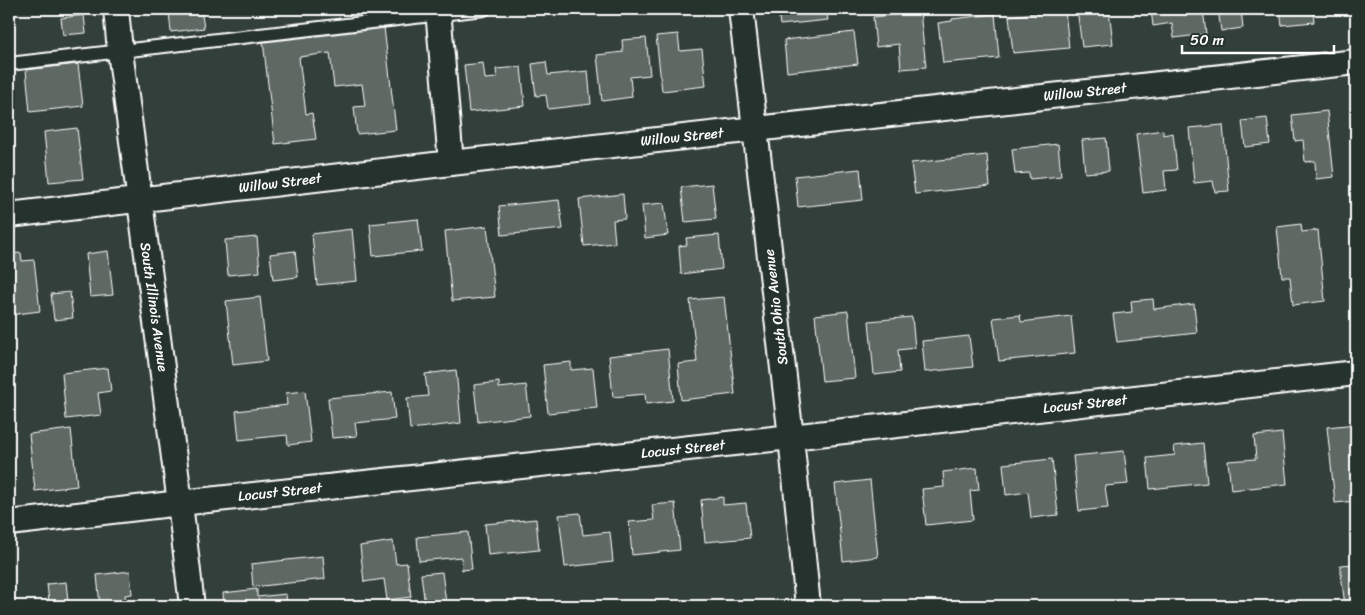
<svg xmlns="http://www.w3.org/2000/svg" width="1365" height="615" font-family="Sriracha,sans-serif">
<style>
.building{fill:#5f6964;stroke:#fff}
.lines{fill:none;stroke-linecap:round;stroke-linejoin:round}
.lane-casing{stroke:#fff;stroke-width:16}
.street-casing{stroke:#fff;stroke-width:28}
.lane{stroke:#26332d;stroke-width:12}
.street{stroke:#26332d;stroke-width:24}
.labels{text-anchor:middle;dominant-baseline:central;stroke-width:4;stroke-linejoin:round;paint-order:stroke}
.street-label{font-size:14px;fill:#fff;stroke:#26332d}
</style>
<rect width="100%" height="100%" fill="#333f3a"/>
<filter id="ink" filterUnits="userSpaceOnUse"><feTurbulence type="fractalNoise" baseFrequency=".02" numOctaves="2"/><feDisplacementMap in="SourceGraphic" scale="10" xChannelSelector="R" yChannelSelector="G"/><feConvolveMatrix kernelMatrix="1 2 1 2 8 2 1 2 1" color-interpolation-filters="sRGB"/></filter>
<g filter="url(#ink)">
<path class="building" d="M179,9H201L204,28L171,32L169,11L180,10Z
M778,9H826L828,20L780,25Z
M1077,9H1109L1113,44L1082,47Z
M1151,9H1203L1206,34L1174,38L1172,23L1153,26Z
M1218,9H1241L1243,28L1221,31Z
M1280,9H1313L1314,22L1282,25Z
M1065,10L1069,48L1013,53L1009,16Z
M920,12L926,67L901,69L899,44L876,47L873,17Z
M995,14L999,58L943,63L938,23L952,21V19Z
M84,15L86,33L63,35L61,18Z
M384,27L396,130L357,134L354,107L365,106L362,84L334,87L330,53L299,57L306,114L312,113L316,139L275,144L263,41Z
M854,32L858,64L787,72L784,40Z
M678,34L680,51L702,49L706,86L662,91L656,36Z
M646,38L650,75L630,77L632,97L602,101L597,55L623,52L622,40Z
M546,62L548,75L588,71L591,104L548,109L546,95L536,96L532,64Z
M483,63L485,79L497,78L496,69L521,67L525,106L469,112L464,65Z
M78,64L83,106L30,112L26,70Z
M1327,111L1334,177L1316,179L1315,161L1305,162L1303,140L1295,141L1292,115Z
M1267,118L1270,144L1245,147L1242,121Z
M1223,125L1229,191L1215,192L1213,181L1194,183L1189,128Z
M77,128L83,179L49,182L44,132Z
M1163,130V135L1173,133L1177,170L1164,171L1166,190L1143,193L1136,134Z
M1106,138L1109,171L1085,173L1082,140Z
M1058,144L1061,176L1030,179L1029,173L1015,174L1012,149Z
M987,155L990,186L915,194L911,163Z
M860,169L863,200L798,207L795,176Z
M712,184L716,219L685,222L681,187Z
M623,194L625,219L613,220L615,243L584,246L579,199Z
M559,200L563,229L502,235L499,206Z
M664,203L668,235L645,238L642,205Z
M418,219L422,251L373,256L370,224Z
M1301,224L1302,232L1318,230L1325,301L1293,305L1290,277H1282L1277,227Z
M487,226L495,297L452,301L445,231Z
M352,229L357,281L317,285L312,234Z
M719,235L722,269L681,274L679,246L687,245L686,238Z
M257,237L260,272L228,275L225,240Z
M108,251L113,295L90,297L86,254Z
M295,251L298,277L273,280L270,254Z
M21,253L22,261L34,260L40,311L9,315V254Z
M70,292L73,318L54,320L51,294Z
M260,297L267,361L233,365L226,301Z
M724,297L735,394L681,400L678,364L697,362L690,300Z
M1153,299L1154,309L1194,304L1197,333L1117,342L1113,314L1132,312L1131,301Z
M848,311L855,378L822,381L815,315Z
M1020,315L1021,322L1071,316L1075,353L999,361L993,318Z
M912,317L915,348L898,350L900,372L874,375L869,321Z
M969,336L973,367L925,372L922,341Z
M668,349L673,401L646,404L645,394L613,397L609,356Z
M571,362V370L593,368L597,408L548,413L543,365Z
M108,368L111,391L98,393L101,415L66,419L62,373Z
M456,370L461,423L410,429L407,398L428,396L425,374Z
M499,382V388L526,385L530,416L478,422L474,385Z
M305,391L311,442L288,445L287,435L239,440L236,411L287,405L286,393Z
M392,392L395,419L355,423L357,436L332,438L328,398Z
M1356,424V501L1335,503L1327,427Z
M71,429L77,486L35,491L29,434Z
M1282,433L1287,484L1231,490L1228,461L1256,459L1254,436Z
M1203,443L1207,483L1150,489L1147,458L1175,455L1174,446Z
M1124,451L1128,484L1105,486L1108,508L1079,511L1073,456Z
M1052,459L1058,515L1031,518L1028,492L1006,495L1003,464Z
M977,468L979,490L970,491L973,520L926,525L922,489L944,487L943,472Z
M870,480L878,557L843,561L835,484Z
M723,497V505L746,503L750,538L705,542L701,500Z
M675,503L680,550L632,555L629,522L654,520L652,505Z
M580,513L583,535L610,532L613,562L565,567L559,515Z
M536,519L539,550L488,555L485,524Z
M468,532L472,569L462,570L461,557L419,561L417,537Z
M393,541L396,564L407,563L411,597L387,600L384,579L364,582L360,546Z
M323,556L325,579L253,587L251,564Z
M1356,564V606H1345L1340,565Z
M130,571L132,594L125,595L126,606H100L97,575Z
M442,572L446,603L425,606L421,574Z
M66,582L68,601L49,602L47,584Z
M257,589V597L286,594L287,606H224L223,593Z
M1295,599L1296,606H1267L1266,602Z"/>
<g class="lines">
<defs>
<path id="lane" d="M9,64L484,9"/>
<path id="street" d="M116,9L120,51L180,503L192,606
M438,9L451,163
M741,9L791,437L808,606
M9,215L451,163L1356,62
M9,523L180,503L791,437L1356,373"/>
</defs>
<use href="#lane" class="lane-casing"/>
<use href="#street" class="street-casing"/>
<use href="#lane" class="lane"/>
<use href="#street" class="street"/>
</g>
</g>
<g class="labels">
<g class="street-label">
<text transform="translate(1085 92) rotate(-6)">Willow Street</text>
<text transform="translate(682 137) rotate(-6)">Willow Street</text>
<text transform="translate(280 183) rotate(-7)">Willow Street</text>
<text transform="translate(154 307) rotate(82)">South Illinois Avenue</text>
<text transform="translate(776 307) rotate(-97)">South Ohio Avenue</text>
<text transform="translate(1085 404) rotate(-6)">Locust Street</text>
<text transform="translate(683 449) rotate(-6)">Locust Street</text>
<text transform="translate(280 492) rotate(-6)">Locust Street</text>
</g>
</g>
<rect width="1365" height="615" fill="none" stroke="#26332d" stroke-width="30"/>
<rect x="15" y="15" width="1335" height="585" fill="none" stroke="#fff" stroke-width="2" filter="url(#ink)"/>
<path d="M1182 45v8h152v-8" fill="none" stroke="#ffffff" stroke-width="2.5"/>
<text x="1190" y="45" font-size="15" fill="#ffffff" stroke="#26332d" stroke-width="4" paint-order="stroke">50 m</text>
</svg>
